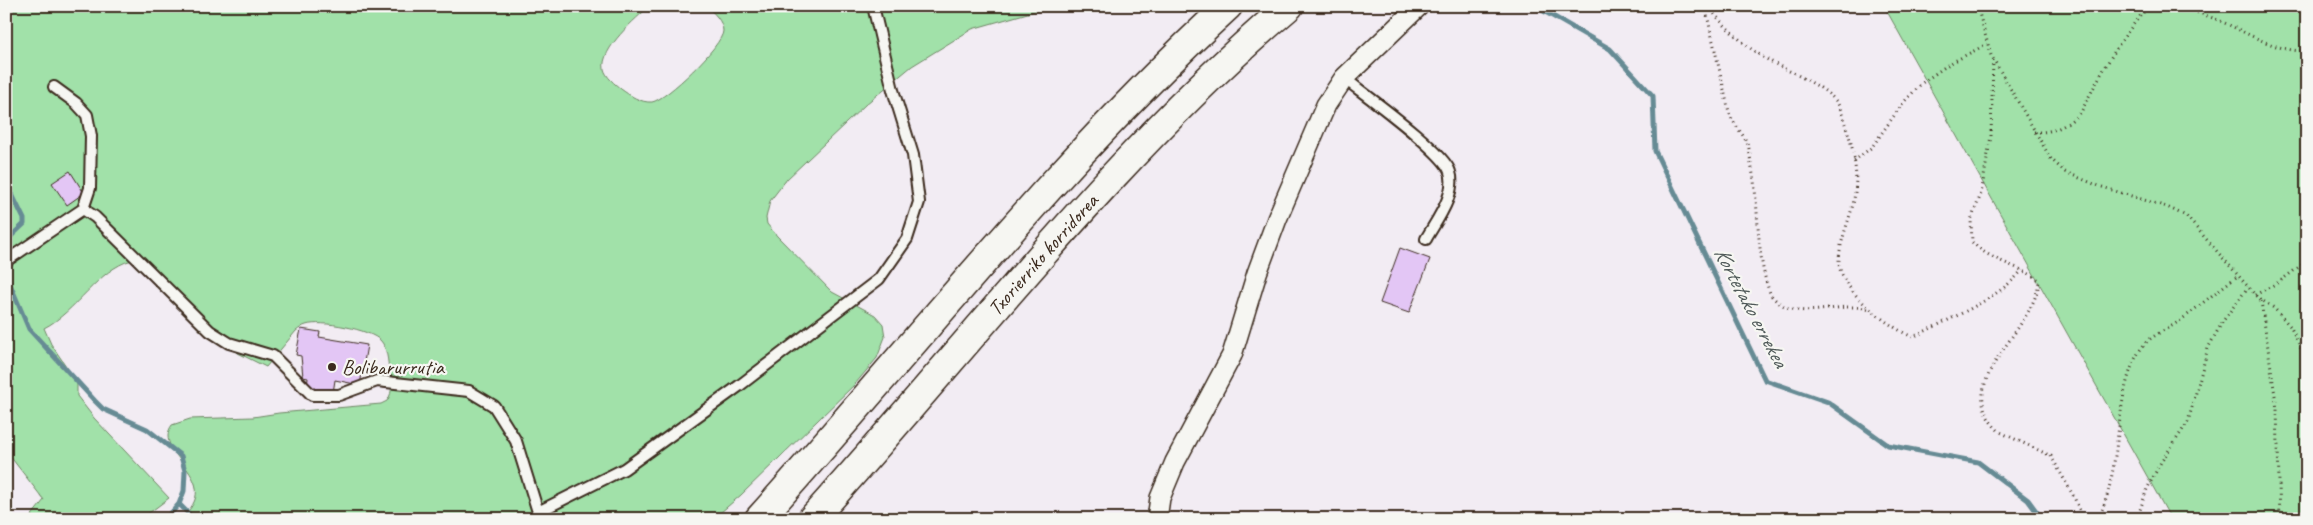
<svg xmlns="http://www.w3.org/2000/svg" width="2313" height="525" font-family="Caveat,sans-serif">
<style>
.green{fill:#a1e1a9;stroke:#6e8664}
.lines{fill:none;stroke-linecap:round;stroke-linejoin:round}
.stream{stroke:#668b94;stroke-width:5}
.building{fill:#e3c6f5;stroke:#3b2a1e}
.service-casing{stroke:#3b2a1e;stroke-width:14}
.minor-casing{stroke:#3b2a1e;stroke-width:22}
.motorway-casing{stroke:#3b2a1e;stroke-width:31}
.path{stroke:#3b2a1e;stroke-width:3;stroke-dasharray:1 4;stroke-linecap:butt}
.service{stroke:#f6f6f2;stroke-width:10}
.minor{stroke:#f6f6f2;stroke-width:19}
.motorway{stroke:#f6f6f2;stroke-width:28}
.poi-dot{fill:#3b2a1e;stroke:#f6f6f2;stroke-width:2}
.labels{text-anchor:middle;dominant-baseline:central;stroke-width:4.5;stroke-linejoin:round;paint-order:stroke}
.street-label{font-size:21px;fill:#3b2a1e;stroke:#f6f6f2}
.poi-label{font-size:21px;fill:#3b2a1e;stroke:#f6f6f2;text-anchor:start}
.water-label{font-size:22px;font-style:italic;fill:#505a59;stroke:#f6f6f2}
</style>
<rect width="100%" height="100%" fill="#f2ecf3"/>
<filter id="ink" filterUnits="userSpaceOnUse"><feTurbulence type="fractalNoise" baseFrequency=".02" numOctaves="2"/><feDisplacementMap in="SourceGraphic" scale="10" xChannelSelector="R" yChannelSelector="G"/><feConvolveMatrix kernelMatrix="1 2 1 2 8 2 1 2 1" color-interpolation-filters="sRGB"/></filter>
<g filter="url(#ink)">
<path class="green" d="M6,6H650C636,18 600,49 604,69C606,77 615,84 621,89C629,95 641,103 652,102C666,100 723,45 723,31C723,21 713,12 706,6H1052L972,29L912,66L866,104L787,179L770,201L766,218L767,224L777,236L832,292L875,315L883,324L885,337L877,358L855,384L741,495L713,519H180C229,478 150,455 172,425L190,419L253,417L279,413L381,404L387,401C394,391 391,381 389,371C388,361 387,348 381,341C370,329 321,320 306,325C302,326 299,329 296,331L266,367L228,348L132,260C98,269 76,312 44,328L51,344L77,382V396L94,418L169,498L141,519H29L44,500L6,451Z
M1884,6H2307V519H2171Z"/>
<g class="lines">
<path class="stream" d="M1535,6L1610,49L1653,96L1655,151L1765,380L1828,402L1888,445L1978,462L2028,500L2042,519
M6,182L24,219V224L6,241
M6,275L29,329L95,401L103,409L147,429L181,456L185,471L184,491L179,504L166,519
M179,504L194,519"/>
</g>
<path class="building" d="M70,171L84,193L67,205L52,183Z
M1400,248L1430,259L1409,313L1380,303Z
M301,329L320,332L319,337L367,345L360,385L335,380L333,393L307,387L308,378L303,377L301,356L296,355Z"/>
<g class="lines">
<defs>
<path id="service" d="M1344,78C1364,94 1445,152 1450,172C1457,194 1436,221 1426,239
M54,87L76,103L87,115L91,136L90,188L83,209
M6,261L83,209L95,217L210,331L229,343L273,356L312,395H339L377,381L469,391L494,406L516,441L538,512L537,519
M538,512L624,469L739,386L879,279L907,239L919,202L913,155L893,90L873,6"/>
<path id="minor" d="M1157,519L1160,498L1175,462L1232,355L1257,273L1277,219L1326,105L1344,78L1419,6"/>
<g id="motorway">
<path d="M759,519C914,347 1057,163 1228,6"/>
<path id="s1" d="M812,519C969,346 1110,158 1289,6"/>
</g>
</defs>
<use href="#service" class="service-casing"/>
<use href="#minor" class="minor-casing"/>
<use href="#motorway" class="motorway-casing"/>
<path class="path" d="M1705,6L1729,112C1733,124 1743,133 1748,145C1750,151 1750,158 1751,164C1760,204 1755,255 1770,293C1772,298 1779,303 1784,306C1810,319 1844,300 1871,310
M1708,6C1721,23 1738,39 1754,51C1778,69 1817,80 1835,100C1840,105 1842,114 1844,121C1853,145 1859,173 1854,199C1851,218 1835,250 1840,269C1846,294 1890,328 1913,337C1945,321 2001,298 2022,270
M1977,6L1991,55L2051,159L2065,172L2099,186L2167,207L2186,216L2257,297L2274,308L2290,326L2307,360
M2084,6L2110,9L2154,6
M2173,6C2188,9 2203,14 2218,20C2246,32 2276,52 2307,51
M1993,60L1991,136L1981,194L1971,220L1972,242C1990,261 2018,265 2039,280C2036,332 1946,383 2000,432L2051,456L2074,497L2083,519
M2034,132C2053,133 2069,126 2082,110C2101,73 2120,38 2148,7
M1854,161L1872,147L1903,103L1922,83L1949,64L1987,44
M2255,295L2279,282L2307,261
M2261,301L2277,409L2280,519
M2098,519C2124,468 2112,387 2143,346C2152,335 2166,330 2178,322C2198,308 2217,290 2238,276
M2137,519L2147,489L2161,462L2188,422L2208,348L2223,321L2248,287"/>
<use href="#service" class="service"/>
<use href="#minor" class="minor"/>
<use href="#motorway" class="motorway"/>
</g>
</g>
<circle class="poi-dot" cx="332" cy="367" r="5"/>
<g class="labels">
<g class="street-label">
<text stroke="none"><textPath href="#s1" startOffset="351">Txorierriko korridorea</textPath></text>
</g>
<g class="poi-label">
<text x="342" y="367">Bolibarurrutia</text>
</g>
<g class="water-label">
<text transform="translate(1751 307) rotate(62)">Kortetako errekea</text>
</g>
</g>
<rect width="2313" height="525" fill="none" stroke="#f6f6f2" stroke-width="25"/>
<rect x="12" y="12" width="2288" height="500" fill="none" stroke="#3b2a1e" stroke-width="2" filter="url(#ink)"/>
</svg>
